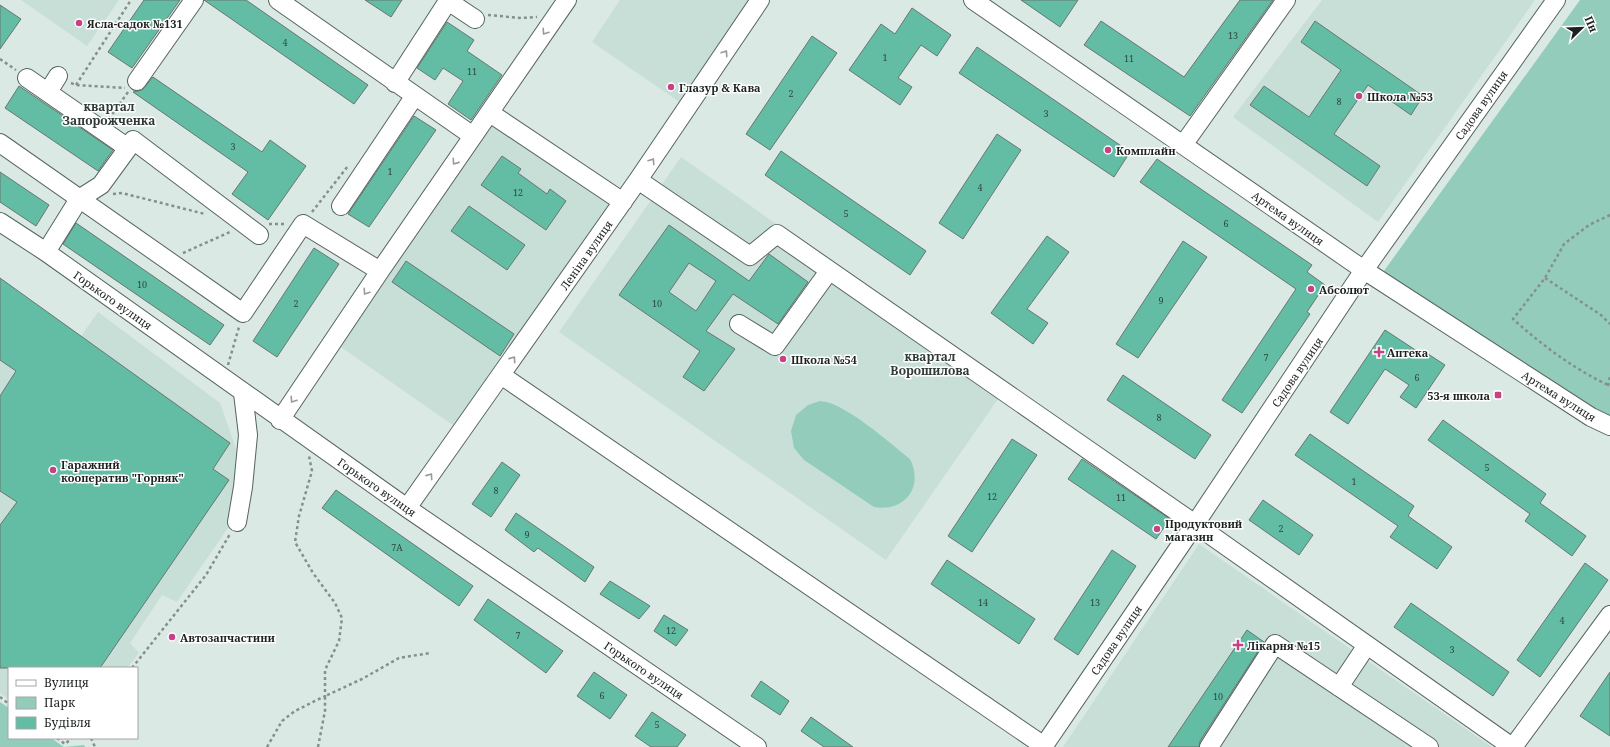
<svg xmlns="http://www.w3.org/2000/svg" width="1610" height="747" font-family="'Noto Serif',serif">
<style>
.built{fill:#c8dfd7}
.green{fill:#94ccbb}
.building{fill:#63bda4;stroke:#687671;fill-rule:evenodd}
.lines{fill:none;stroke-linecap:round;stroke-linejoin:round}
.minor-casing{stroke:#576460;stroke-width:20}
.path{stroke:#85908c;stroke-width:2.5;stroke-dasharray:3 3;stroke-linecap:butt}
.minor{stroke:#fff;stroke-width:18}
.oneway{stroke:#999b9a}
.poi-dot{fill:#c74284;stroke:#fff;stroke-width:1.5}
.labels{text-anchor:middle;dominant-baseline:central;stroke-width:3;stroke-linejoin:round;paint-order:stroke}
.number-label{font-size:9px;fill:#2e4840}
.poi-label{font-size:11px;font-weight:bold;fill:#1c211f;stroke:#fff;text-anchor:start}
.street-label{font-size:11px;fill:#1c211f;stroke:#fff}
.neighbourhood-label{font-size:12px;font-weight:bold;fill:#2f3a37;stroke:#fff}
</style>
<rect width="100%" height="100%" fill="#dae9e4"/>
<path class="built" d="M21,0H119L87,46Z
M620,0H751L681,103L592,42Z
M1322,0H1535L1378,222L1233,117Z
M493,123L612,206L457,428L338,345Z
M681,157L1007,386L886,560L559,332Z
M0,278L81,336L98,312L220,403L238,454L232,522L177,602L162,595L130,643L139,653L127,668H9V700L0,693Z
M1199,544L1492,747H1063Z"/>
<path class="green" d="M1580,0H1610V418L1381,275Z
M820,401C844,402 890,443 910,459C924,487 905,512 874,507L804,460L794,448L791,431L796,415L808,405Z
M0,702L9,708V738H51L64,747L84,745L85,747H0Z"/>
<path class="building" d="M144,0H180L132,68L108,52Z
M204,0H246L368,85L354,104Z
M365,0H402L391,17Z
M1021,0H1078L1060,27Z
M1240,0H1273L1190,116L1084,45L1101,21L1184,77Z
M0,5L21,19L0,49Z
M912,8L951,35L937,56L921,45L898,78L912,87L900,105L849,70L881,24L895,34Z
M1315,21L1423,96L1411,115L1368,85L1334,134L1380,166L1367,186L1250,105L1264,86L1309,117L1341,70L1301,42Z
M447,22L474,40L467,51L502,75L471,120L448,104L463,81L443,68L435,80L417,68Z
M812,36L837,53L770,150L746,134Z
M977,47L1130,152L1114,177L959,73Z
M153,77L262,152L270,140L306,166L268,220L232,194L248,172L133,92L142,90Z
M19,86L113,150L98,171L5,108Z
M414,116L436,130L369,227L348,214Z
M997,134L1021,150L963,239L939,223Z
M781,151L926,251L910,275L765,175Z
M502,156L521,169L518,173L547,194L550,189L566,201L546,230L481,185Z
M1157,159L1312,265L1307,272L1325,285L1307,312L1310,314L1242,413L1222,400L1296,289L1140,182Z
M0,172L49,205L36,226L0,202Z
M469,206L525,245L507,270L451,231Z
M76,223L224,325L210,345L63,244Z
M669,225L749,281L769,254L808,282L778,324L733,294L706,331L735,349L704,391L683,377L700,351L619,295ZM689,263L716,281L696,311L669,292Z
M1047,236L1069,252L1027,309L1048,323L1033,344L991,313Z
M1183,241L1207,257L1138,358L1116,344Z
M314,248L339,264L277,357L253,341Z
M406,261L514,334L500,356L392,282Z
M0,278L230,443L213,469L229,480L100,668H0V525L17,502L0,491V396L16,371L0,360Z
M1385,330L1420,353L1422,350L1445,365L1416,408L1400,397L1409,385L1385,369L1348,424L1330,412Z
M1123,375L1211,435L1195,459L1107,400Z
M1443,420L1546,494L1540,503L1586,536L1572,556L1525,521L1530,514L1428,440Z
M1310,434L1414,506L1408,516L1452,547L1437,569L1390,537L1398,526L1295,455Z
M1012,439L1037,455L972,552L948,536Z
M1082,459L1170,519L1156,539L1068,479Z
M502,462L520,475L491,517L472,504Z
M336,490L473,586L459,606L322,508Z
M1263,500L1313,535L1299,555L1249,520Z
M516,513L594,567L585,582L538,548L534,552L505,530Z
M1112,550L1136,566L1078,655L1054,639Z
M947,560L1035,619L1019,644L931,584Z
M1585,563L1608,580L1540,677L1517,660Z
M610,581L650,606L639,619L600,594Z
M488,599L563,651L546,673L474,620Z
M1411,603L1509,672L1493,696L1394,627Z
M664,615L688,630L676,646L654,631Z
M1247,630L1264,642L1200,741L1199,747H1168Z
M594,672L627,695L610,719L577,696Z
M1610,672V736L1580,716Z
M761,681L789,701L780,715L751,696Z
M652,712L686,735L677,747H651L635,736Z
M811,717L853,747H824L801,731Z"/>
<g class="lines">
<defs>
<path id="minor" d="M278,0L473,136
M973,0L1364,270L1591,417L1610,426
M448,1L475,19
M27,78L128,148L101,185L79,199L46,252
M137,81L194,0
M395,83L448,1L447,0
M48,92L58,76
M490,113L623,202
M0,143L243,313L303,224L380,271
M1183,145L1286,0
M128,148L133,140L259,235
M638,180L750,256L777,234L1195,524L1512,747
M341,206L414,97
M0,222L46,252L407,508L757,747
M739,324L775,346L829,271
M501,375L1044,746
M280,420L380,271L567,0
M407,508L638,180L760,0
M237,522L243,487L248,435L243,393
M1339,687L1367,645
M1043,747L1195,524L1364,270L1556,0
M1209,747L1275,644L1429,747
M1513,747L1610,615"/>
</defs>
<use href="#minor" class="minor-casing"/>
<path class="path" d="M488,15L521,18L537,17
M0,59L16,70
M71,83L76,85L125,88
M76,85L131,0
M109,119L128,92
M113,194L122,193L205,214
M312,212L348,166
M1610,215L1589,225L1564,244L1545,278L1513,319C1543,346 1574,369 1610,386
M269,224H286
M183,253L230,232
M1545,278L1601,315L1610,324
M228,365L239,327
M1608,386L1610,376
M132,668L206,575L230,534
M0,697L9,704
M57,738L65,744L72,738
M91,738L95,747
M267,747L282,721L295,711L325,696V670L339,641L342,618L335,603L313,573L295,542L299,516L312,471L309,456
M318,747L325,711V696L362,679L399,658L430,653"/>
<use href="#minor" class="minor"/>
</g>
<defs><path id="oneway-chevron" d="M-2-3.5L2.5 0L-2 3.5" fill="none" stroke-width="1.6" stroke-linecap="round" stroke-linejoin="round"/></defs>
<g class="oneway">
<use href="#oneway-chevron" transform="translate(545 32) rotate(124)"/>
<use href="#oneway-chevron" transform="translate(725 53) rotate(-56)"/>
<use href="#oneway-chevron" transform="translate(652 161) rotate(-56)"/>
<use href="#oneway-chevron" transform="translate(455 162) rotate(125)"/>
<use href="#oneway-chevron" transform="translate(366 292) rotate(124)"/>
<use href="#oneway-chevron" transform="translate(513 359) rotate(-55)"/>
<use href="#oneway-chevron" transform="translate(293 400) rotate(124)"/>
<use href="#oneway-chevron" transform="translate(430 476) rotate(-55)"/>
</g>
<g class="poi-dot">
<circle cx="79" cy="23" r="4"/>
<circle cx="671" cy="87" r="4"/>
<circle cx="1359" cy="96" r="4"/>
<circle cx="1108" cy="150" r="4"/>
<circle cx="1311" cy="289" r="4"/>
<path d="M1377 346h4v4h4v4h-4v4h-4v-4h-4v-4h4z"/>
<circle cx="783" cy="359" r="4"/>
<rect x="1494" y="391" width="8" height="8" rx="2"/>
<circle cx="53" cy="470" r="4"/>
<circle cx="1157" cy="529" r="4"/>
<circle cx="172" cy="637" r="4"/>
<path d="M1236 639h4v4h4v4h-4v4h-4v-4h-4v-4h4z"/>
</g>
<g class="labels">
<g class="number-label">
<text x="1233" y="35">13</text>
<text x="285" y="42">4</text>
<text x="885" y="57">1</text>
<text x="1129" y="58">11</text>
<text x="472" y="71">11</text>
<text x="791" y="93">2</text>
<text x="1339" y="101">8</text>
<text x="1046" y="113">3</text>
<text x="233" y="146">3</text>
<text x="390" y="171">1</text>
<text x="980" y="187">4</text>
<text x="518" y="192">12</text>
<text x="846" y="213">5</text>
<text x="1226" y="223">6</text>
<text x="142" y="284">10</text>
<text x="1161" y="300">9</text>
<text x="296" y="303">2</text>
<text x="657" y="303">10</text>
<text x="1266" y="357">7</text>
<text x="1417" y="377">6</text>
<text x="1159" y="417">8</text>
<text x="1487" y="467">5</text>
<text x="1354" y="481">1</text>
<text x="496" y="490">8</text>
<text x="992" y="496">12</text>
<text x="1121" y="497">11</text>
<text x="1281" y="528">2</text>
<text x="527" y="534">9</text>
<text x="397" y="547">7А</text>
<text x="983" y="602">14</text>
<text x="1095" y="602">13</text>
<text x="1562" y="620">4</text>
<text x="671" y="630">12</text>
<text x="518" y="635">7</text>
<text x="1452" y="649">3</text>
<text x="602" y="695">6</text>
<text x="1218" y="696">10</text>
<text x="657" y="724">5</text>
</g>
<g class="poi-label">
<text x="87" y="23">Ясла-садок №131</text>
<text x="679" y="87">Глазур &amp; Кава</text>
<text x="1367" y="96">Школа №53</text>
<text x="1116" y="150">Комплайн</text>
<text x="1319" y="289">Абсолют</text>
<text x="1387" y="352">Аптека</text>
<text x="791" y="359">Школа №54</text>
<text x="1490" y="395" text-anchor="end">53-я школа</text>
<text x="61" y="464">Гаражний<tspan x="61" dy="13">кооператив "Горняк"</tspan></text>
<text x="1165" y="523">Продуктовий<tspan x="1165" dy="13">магазин</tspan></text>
<text x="180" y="637">Автозапчастини</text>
<text x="1247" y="645">Лікарня №15</text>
</g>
<g class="street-label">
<text transform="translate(1481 105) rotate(-55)">Садова вулиця</text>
<text transform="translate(1288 218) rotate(35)">Артема вулиця</text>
<text transform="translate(586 255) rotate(-55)">Леніна вулиця</text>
<text transform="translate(113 300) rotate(35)">Горького вулиця</text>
<text transform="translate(1297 372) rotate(-56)">Садова вулиця</text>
<text transform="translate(1559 396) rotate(32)">Артема вулиця</text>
<text transform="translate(377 487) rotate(35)">Горького вулиця</text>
<text transform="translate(1116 640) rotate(-56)">Садова вулиця</text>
<text transform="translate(644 670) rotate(34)">Горького вулиця</text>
</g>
<g class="neighbourhood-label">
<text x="109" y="106">квартал<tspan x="109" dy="14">Запорожченка</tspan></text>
<text x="930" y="356">квартал<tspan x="930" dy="14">Ворошилова</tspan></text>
</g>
</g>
<rect x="8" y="667" width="130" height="72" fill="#ffffff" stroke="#a4a6a5"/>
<rect x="16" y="680" width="20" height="6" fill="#ffffff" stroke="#a4a6a5"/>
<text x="44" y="687" font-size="12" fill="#1c211f">Вулиця</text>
<rect x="16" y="697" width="20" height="12" fill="#94ccbb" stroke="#a4a6a5"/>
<text x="44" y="707" font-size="12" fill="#1c211f">Парк</text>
<rect x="16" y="717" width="20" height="12" fill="#63bda4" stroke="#a4a6a5"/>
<text x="44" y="727" font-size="12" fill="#1c211f">Будівля</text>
<g transform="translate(1582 28) rotate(67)" stroke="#ffffff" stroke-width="3" paint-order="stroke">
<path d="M0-3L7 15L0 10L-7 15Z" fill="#1c211f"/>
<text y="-6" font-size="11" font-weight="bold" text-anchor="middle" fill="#1c211f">Пн</text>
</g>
</svg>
